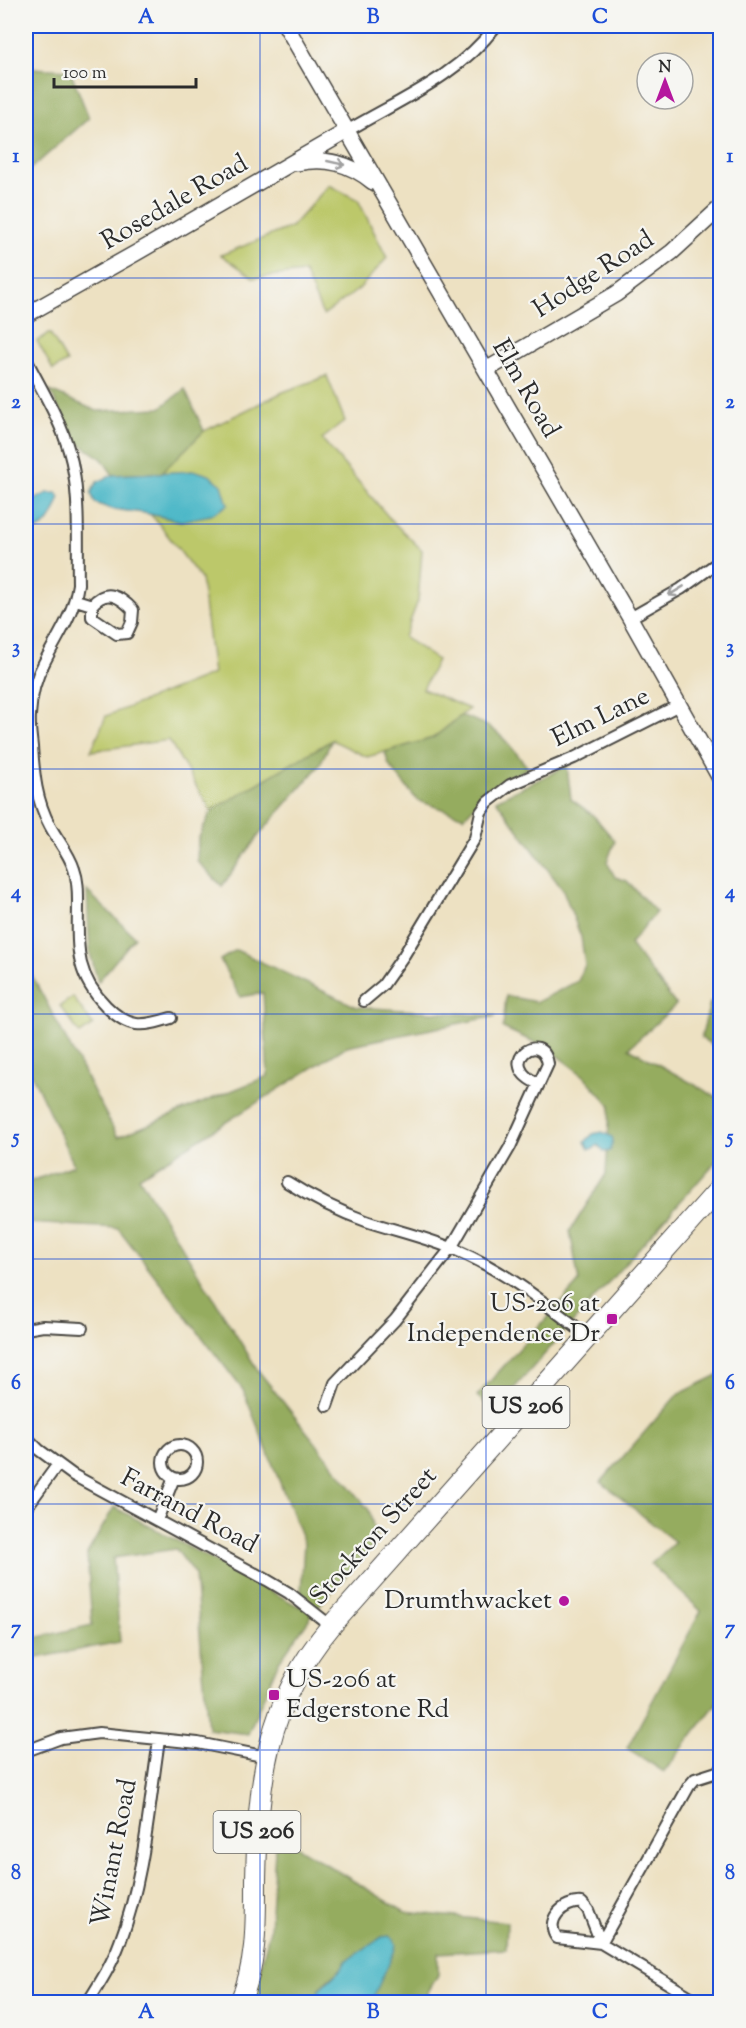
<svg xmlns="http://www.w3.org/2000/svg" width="746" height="2028" font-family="'Sorts Mill Goudy',serif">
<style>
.green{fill:#bcc86a;stroke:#747a4a;stroke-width:1.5}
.forest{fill:#95ac5e;stroke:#606c44;stroke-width:1.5}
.water{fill:#4bb7c7;stroke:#3b7179;stroke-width:1.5}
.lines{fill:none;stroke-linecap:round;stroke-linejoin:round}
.street-casing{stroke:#484642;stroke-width:14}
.secondary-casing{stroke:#484642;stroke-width:18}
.highway-casing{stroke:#484642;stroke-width:22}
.street{stroke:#fff;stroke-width:10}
.secondary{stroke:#fff;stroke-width:15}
.highway{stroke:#fff;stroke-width:20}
.oneway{stroke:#a0a0a0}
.grid{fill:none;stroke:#1d4ed8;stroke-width:1.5;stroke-opacity:0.55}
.poi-dot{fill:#b5179e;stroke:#f6f6f2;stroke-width:2}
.labels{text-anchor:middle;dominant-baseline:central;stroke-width:4.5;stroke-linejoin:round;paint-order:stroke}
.shield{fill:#f6f6f2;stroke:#686867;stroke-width:1.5}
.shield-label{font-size:24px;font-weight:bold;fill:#2b2b2b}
.street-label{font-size:26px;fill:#2b2b2b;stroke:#f6f6f2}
.poi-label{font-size:26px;fill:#2b2b2b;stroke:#f6f6f2;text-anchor:end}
.neatline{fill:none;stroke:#1d4ed8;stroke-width:2}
.grid-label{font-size:20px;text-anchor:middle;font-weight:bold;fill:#1d4ed8}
</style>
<rect width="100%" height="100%" fill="#f6f6f2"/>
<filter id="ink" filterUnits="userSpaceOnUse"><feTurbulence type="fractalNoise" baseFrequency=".0167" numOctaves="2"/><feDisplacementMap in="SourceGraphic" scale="12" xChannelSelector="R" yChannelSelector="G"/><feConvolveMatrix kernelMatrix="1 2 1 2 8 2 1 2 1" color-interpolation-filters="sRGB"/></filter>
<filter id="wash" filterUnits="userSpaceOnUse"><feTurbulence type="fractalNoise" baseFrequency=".008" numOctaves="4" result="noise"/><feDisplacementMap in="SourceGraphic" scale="24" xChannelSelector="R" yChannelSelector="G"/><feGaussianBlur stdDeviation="1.35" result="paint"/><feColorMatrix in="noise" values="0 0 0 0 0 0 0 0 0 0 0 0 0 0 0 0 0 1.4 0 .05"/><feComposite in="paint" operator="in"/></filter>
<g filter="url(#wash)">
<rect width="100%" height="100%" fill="#ede1c2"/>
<path class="green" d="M329,185L358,200L387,258L359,289L323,315L304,272L254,278L221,255L291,227Z
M50,333L67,362L53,370L37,341Z
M327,376L345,421L322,439L392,521L422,550L418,601L404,637L437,660L423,689L469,709L433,738L367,757L332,740L211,811L169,740L91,751L106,716L213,674L201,579L159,524L150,514L181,521L196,471L161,473L204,431L283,392Z
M73,997L93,1025L80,1034L60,1006Z"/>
<path class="forest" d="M30,68L70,70L89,118L26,173V70Z
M185,389L204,431L161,473L113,475L102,459L75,441L50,391L97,411L160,408Z
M461,716C497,725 506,740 528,768L490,789L464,817L417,800L389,765L385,752L433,738Z
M332,740L319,766L259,835L222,886L197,861L198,840L211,811Z
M567,766L571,799L593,815L615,841L607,862L615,877L627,881L656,912L630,944L676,1005L629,1048L720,1099V1157L494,1411L477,1396L579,1282L570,1231L606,1174L610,1105L584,1076L547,1048L503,1028L506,996L537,1002L578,981L585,965L581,937L563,890L496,800Z
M87,891L135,937L98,982L90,953Z
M236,950L357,1007L496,1016L347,1046L139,1177L257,1369L369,1510L377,1541L317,1608L278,1663L248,1734L208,1729L195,1575L176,1549L113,1558L120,1642L26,1660V1640L92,1625L87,1554L114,1507L300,1607L304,1543L243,1390L118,1228L26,1223V1183L74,1165L26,1062V964L118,1137L268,1076L263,993L240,997L220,960Z
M710,1003L720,1009V1050L701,1038Z
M720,1374V1590L717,1592L720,1597V1699L664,1772L627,1748L701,1611L651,1564L675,1542L601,1482L677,1395Z
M276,1834L405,1912L507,1922L506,1949L438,1953V1975L422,2002H371L382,1937L346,1961L341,1969L320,1987L318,1992L320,2002H252L270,1929Z"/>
<path class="water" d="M196,471L209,475L222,485L228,505L211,515L181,521L144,513L111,509L95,503L91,493L97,482L113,475Z
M48,493H57L60,497C52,518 49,529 26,533C25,512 27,501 48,493Z
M602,1132L612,1137L613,1140L610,1151L604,1152L598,1145L593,1149H589L585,1142L593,1134Z
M389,1936L394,1939L396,1945L394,1952L371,2002H320L318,1991L341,1969L346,1961L382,1937Z"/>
</g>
<g filter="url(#ink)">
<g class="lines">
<defs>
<path id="street" d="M347,131C401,99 457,77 496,26
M26,359C41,389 60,419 69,451C81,491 77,542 78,584C73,617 58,635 44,663C35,679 31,697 30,715C29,726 31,736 32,747C34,775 36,800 50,826C58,841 69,853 74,869C78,880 78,890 78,901C78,944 73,972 106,1006C129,1029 142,1027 171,1018
M76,600L92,605C106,588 120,596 133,610L132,622L127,633L117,634L92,617V605
M630,618L681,589L720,561
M364,1001L383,985L404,955L475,838L481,812L488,802L510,785L574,758L679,705
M287,1182C312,1198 338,1211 366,1221C396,1231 429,1238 458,1251C507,1272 547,1305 589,1337
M26,1329L43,1326L82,1328
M327,1406L335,1383L395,1320L451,1248L510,1147L548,1064C542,1027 493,1065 539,1084
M26,1437L39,1450L73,1475L267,1580L289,1593L331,1626
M163 1462a17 17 0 1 1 34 0a17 17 0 1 1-34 0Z
M26,1508L58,1464
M157,1520L174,1478
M26,1751L61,1738L99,1733L198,1743L267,1757
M601,1943L588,1910L582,1903C563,1901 544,1921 557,1938L601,1943L699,2002
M601,1943L689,1786L695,1779L720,1771
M88,2002C100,1983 112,1964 120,1942C144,1879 149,1806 159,1740"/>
<path id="secondary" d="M286,26L630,618L720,778
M297,163C326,157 350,163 373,182
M26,315L136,253L347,131
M486,370L616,294L672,252L720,208"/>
<path id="highway" d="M240,2002C257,1964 256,1922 256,1880C258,1783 265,1704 331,1626L720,1188"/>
</defs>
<use href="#street" class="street-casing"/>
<use href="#secondary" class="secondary-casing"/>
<use href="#highway" class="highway-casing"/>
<use href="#street" class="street"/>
<use href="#secondary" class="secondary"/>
<use href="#highway" class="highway"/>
</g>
<defs><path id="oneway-shaft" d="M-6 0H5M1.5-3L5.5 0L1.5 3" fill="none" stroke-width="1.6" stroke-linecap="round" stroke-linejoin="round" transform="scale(1.5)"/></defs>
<g class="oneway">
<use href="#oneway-shaft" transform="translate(336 163) rotate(13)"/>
<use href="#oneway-shaft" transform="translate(676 591) rotate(149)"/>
</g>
</g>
<path class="grid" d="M260,26V2002M486,26V2002M26,278H720M26,524H720M26,769H720M26,1014H720M26,1259H720M26,1504H720M26,1750H720"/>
<g class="poi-dot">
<rect x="606" y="1313" width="12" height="12" rx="3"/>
<circle cx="564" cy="1601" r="6"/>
<rect x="268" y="1689" width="12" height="12" rx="3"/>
</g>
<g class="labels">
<g class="shield">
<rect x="482.5" y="1386" width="87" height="42" rx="4.5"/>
<rect x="213.5" y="1811" width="87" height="42" rx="4.5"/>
</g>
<g class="shield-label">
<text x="526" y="1407">US 206</text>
<text x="257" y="1832">US 206</text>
</g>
<g class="street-label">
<text transform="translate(175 203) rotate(-30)">Rosedale Road</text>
<text transform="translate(594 275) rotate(-33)">Hodge Road</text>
<text transform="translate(525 389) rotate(60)">Elm Road</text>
<text transform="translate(601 718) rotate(-26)">Elm Lane</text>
<text transform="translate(189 1512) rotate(28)">Farrand Road</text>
<text transform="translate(374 1537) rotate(-48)">Stockton Street</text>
<text transform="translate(115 1853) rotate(-79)">Winant Road</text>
</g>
<g class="poi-label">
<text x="600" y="1304">US-206 at<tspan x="600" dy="30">Independence Dr</tspan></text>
<text x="552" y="1601">Drumthwacket</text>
<text x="286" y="1680" text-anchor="start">US-206 at<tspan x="286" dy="30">Edgerstone Rd</tspan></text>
</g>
</g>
<rect width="746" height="2028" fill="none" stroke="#f6f6f2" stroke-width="66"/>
<g transform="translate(665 81)"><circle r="28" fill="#f6f6f2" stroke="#a5a5a2" stroke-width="1.5"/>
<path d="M0-4.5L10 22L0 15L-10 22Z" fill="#b5179e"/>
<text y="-9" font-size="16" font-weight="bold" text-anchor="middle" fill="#2b2b2b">N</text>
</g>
<path d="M54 78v9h142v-9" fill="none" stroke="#2b2b2b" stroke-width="3"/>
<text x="63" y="78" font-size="18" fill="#2b2b2b" stroke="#f6f6f2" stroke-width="4.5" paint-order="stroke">100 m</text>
<rect x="33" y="33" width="680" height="1962" class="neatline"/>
<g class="grid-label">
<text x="146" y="23">A</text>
<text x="373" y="23">B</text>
<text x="600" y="23">C</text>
<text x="16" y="162">1</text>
<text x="730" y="162">1</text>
<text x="16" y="408">2</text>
<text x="730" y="408">2</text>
<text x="16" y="653">3</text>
<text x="730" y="653">3</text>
<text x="16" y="898">4</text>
<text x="730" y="898">4</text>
<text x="16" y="1143">5</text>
<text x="730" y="1143">5</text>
<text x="16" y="1389">6</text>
<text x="730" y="1389">6</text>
<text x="16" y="1634">7</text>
<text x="730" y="1634">7</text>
<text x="16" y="1879">8</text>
<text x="730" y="1879">8</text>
<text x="146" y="2018">A</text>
<text x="373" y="2018">B</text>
<text x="600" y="2018">C</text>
</g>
</svg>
